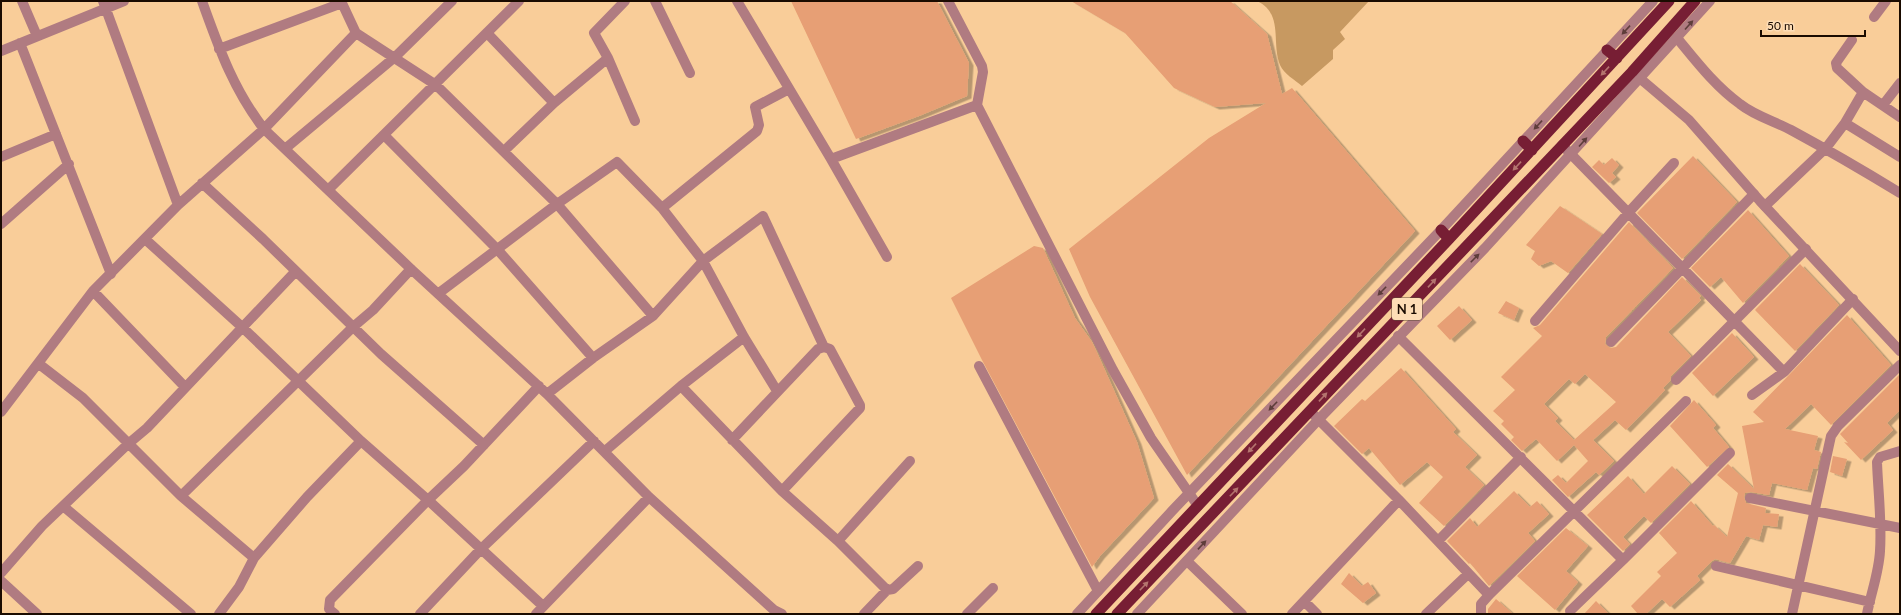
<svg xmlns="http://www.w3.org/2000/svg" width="1901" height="615" font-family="Lato,sans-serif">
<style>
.green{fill:#c79961}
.building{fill:#e79f74;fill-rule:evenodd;filter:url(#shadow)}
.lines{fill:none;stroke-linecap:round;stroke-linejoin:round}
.minor{stroke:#b07b81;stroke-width:10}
.tertiary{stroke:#b07b81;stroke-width:10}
.trunk{stroke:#771e34;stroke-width:11}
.oneway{fill:#5e3d3a}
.oneway2{fill:#b4746e}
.labels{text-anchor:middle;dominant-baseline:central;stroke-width:3.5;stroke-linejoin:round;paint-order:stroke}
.shield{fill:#feddb6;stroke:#5e4a37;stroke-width:1}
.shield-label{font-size:13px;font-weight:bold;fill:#1a0b00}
</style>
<defs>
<filter id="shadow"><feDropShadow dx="4.5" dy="2.5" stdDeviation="0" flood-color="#0004"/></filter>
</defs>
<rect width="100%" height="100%" fill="#f9cd99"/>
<path class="green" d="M1257,1H1369L1340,32L1345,39L1333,50V59L1302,86C1295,80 1284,74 1280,65C1271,42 1284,14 1257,1Z"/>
<path class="building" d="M791,1H937L969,63L967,96L919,116L856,139Z
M1071,1H1230L1267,34L1282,94L1292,88L1415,231L1187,475L1090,297L1069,249L1209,138L1266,103L1215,107L1174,88L1125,33Z
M1693,156L1737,202L1682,259L1637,213Z
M1612,158L1619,165L1612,173L1616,177L1609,183L1592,167L1599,160L1604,165Z
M1560,206L1602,234L1568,273L1551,261L1539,266L1531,259L1535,251L1526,245Z
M1748,210L1789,256L1743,303L1721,277L1710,287L1691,268Z
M1629,222L1673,268L1606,337L1605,344L1610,348L1616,347L1682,277L1701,296L1699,298L1701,300L1668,332L1691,356L1671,376L1670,381L1663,388L1665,390L1626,430L1615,420L1593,440L1614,461L1599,475L1596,472L1568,497L1552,480L1558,475L1566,483L1588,461L1574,445L1557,461L1536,439L1522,451L1511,440L1514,437L1501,424L1504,421L1493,411L1515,390L1501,377L1542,336L1533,328L1540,325ZM1585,374L1616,402L1574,440L1555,421L1558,418L1544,404L1569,379L1575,384Z
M1034,246L1043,248L1075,318L1092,342L1099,357L1137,442L1154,498L1100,556L1092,567L982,360L951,298Z
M1800,264L1839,305L1795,351L1755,310Z
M1506,301L1519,308L1514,320L1498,313Z
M1459,306L1472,320L1450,340L1437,326Z
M1847,315L1891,365L1831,425L1811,404L1785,429L1818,436L1814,450L1821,452L1817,469L1813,468L1807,490L1772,483L1769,495L1751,492L1745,493L1744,497L1746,503L1766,508L1765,513L1779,514L1777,527L1763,525L1759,540L1746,536L1730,563L1715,559L1712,561L1697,576L1700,580L1670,607L1662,599L1646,614H1638L1631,606L1661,576L1657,572L1677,553L1659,533L1691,501L1713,526L1714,525L1727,537L1738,493L1717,475L1728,464L1754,489L1742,426L1764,422L1753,412Z
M1732,333L1754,357L1713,396L1692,373Z
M1401,368L1456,429L1453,432L1477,455L1465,467L1484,485L1444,526L1419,503L1443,477L1427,462L1400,485L1369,448L1362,454L1334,426L1362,399L1365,401Z
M1899,375L1900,410L1887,423L1893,430L1861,460L1844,442L1848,443L1840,434Z
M1694,400L1716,425L1713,428L1729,447L1707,467L1670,426Z
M1833,456L1847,459L1842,476L1830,472Z
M1672,466L1690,484L1651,523L1644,516L1623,537L1630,544L1623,551L1587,515L1628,476L1644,494Z
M1514,491L1530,507L1537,501L1549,514L1528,533L1535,541L1489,586L1470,563L1469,564L1447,541L1470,518L1477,527Z
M1566,528L1588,546L1566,571L1578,582L1555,610L1517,576Z
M1349,573L1362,586L1368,582L1376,593L1363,603L1341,584Z
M1496,599L1513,614H1488V609Z
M1596,601L1609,614H1584Z"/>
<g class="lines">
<path class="minor" d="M22,1L37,36
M103,1L178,205
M202,1C219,48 233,89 264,129L411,269L547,394L649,497L774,610L782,614
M625,1L594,33L608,58L635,121
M655,1L690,73
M737,1L831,159L977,105
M948,1L982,66L983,72L977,105L1113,370L1151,438L1198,506
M1874,17L1886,1
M356,33L436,85L557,204L653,316
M487,33L554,103
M1677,38C1696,61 1715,86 1740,104C1755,116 1774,121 1791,130C1828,150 1864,171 1900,193
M1852,40L1836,63L1837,68L1863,92L1900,117
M20,43L111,274
M219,49L342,3
M1,51L124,1
M1883,105L1900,83
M1845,123L1900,157
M384,135L497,249L593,358
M1562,145L1784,372L1853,299
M286,148L395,57L452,1
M505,150L554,103L608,58
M1,157L56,134
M831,159L887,257
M202,183L263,239L381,354L484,445
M329,189L519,1
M1765,206L1826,148L1845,123L1863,92
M662,208L757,131L759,125L755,107L789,89
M1,224L69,164
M145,239L242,327L361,441L428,500L543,606
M93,291L185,387
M439,293L557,204L617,162L662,208L703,261L744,337L777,391
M1535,321L1629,212L1674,163
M1398,336L1623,560L1730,453
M1611,342L1754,194
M39,364L83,398L181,496
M979,366L1098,591
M1676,380L1806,249
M681,386L782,491L838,541L887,590
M547,394L593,358L653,316L703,261L763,216L824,347
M1752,395L1784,372
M1310,411L1399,500L1489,595
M1,412L93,291L178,205L264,129L356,33L341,1
M732,440L818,349L824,347L830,349L860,405V408L782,491
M605,451L681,386L744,337
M1750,498L1900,528
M63,506L191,614
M838,541L910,461
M1438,541L1521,457
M254,558L181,496L353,327L373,310L411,269
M1187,561L1242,614
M1716,566L1870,602
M1,573L42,526L128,444L147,428L295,272
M1,581L37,614
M1304,601L1317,614
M1570,611L1623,560
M219,614L239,587L254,558L307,497L361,441
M335,614L329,609L330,600L428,500L464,466L539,386
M420,614L481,549L594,441
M536,614L649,497
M864,614L887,590L893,589L918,566
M967,614L993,588
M1292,614L1399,500
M1426,614L1468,574
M1481,614V604L1489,595L1686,401
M1792,614L1831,436L1838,426L1900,365
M1867,614C1871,593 1879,572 1880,551C1882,521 1878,491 1877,462L1880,457L1900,451"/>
<path class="tertiary" d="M1636,75L1689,120L1760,201L1900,351
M1077,614L1172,511L1441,230L1653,1
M1137,614L1319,419L1485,248L1710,1"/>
<path class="trunk" d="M1607,50L1617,58
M1523,141L1532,150
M1441,230L1449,239
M1096,614L1449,239L1669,1
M1117,614L1632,72L1695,1"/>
</g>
<defs><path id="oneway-solid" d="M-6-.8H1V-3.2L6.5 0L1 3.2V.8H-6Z"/></defs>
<g class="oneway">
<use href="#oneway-solid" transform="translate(1689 25) rotate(-48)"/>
<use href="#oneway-solid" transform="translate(1626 30) rotate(133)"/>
<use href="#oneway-solid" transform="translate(1538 125) rotate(133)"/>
<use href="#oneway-solid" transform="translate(1583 142) rotate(-48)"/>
<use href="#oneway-solid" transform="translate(1475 258) rotate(-45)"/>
<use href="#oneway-solid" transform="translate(1382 291) rotate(134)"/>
<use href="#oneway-solid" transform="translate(1273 406) rotate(134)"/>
<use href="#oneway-solid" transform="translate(1202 545) rotate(-47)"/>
</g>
<g class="oneway2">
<use href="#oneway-solid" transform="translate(1605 71) rotate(133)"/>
<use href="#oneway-solid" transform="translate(1517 166) rotate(133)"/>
<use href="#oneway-solid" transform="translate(1432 283) rotate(-47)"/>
<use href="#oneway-solid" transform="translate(1361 333) rotate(133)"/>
<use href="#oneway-solid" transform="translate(1323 397) rotate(-47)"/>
<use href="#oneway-solid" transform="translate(1252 448) rotate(133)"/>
<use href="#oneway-solid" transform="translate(1234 492) rotate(-46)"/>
<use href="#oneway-solid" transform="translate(1144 586) rotate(-46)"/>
</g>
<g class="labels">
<rect class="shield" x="1392" y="298" width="30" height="22" rx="3"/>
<g class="shield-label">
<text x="1407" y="309">N 1</text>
</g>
</g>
<rect width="1901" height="615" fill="none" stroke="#1a0b00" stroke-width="4"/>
<path d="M1761 30v6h104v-6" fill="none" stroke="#1a0b00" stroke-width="2"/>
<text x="1767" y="30" font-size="12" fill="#1a0b00" stroke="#feddb6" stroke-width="3" paint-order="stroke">50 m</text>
</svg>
